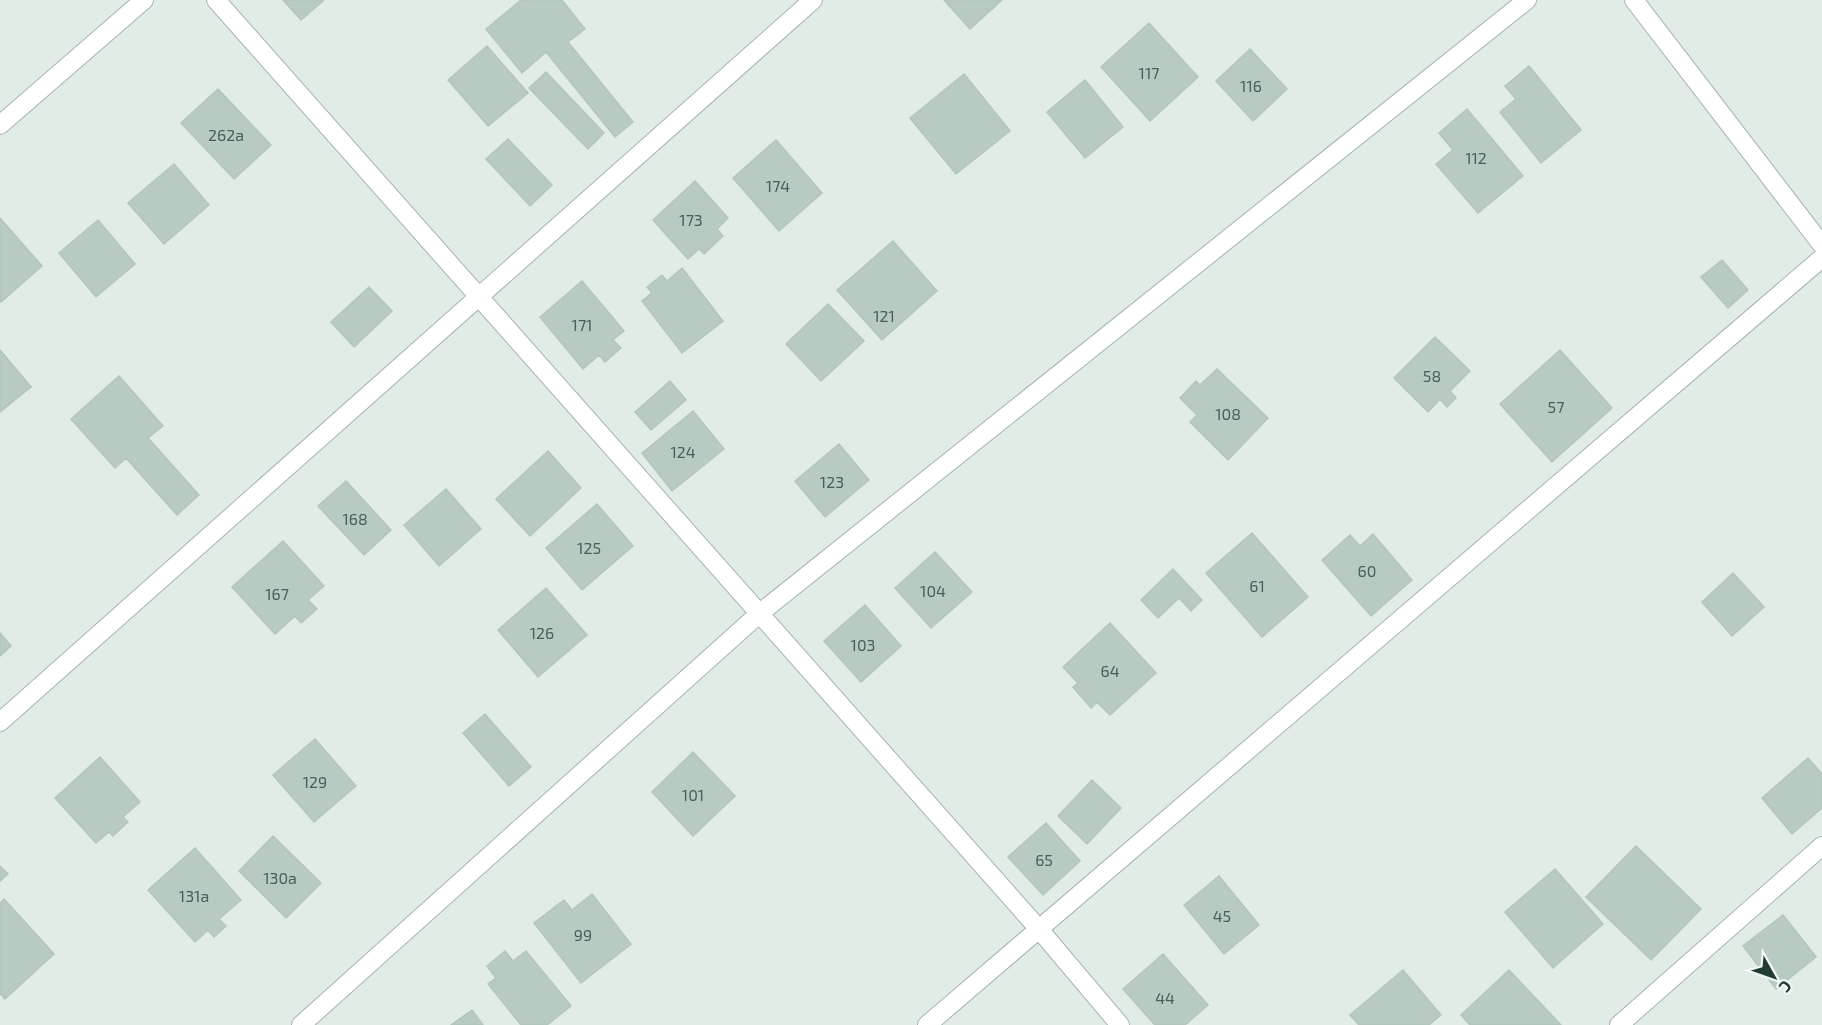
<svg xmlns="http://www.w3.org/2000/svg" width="1822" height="1025" font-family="'Exo 2',sans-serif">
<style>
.building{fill:#b9cac2;stroke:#b3c6bd;stroke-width:1.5}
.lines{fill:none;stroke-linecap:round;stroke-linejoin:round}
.street-casing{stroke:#a4b4ae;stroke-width:20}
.street{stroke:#fff;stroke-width:18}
.labels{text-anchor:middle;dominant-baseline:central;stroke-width:6;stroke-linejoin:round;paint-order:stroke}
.number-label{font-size:16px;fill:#476058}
</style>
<rect width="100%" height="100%" fill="#e1ece7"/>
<path class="building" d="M283,0H324L301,20Z
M521,0H562L585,29L568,42L633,122L615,137L546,52L522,73L486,29Z
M944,0H1002L970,29Z
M1149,23L1198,77L1150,121L1101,67Z
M487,46L528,93L488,126L448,80Z
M1250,49L1287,89L1253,121L1216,81Z
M1529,66L1581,130L1541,163L1500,112L1516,99L1505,86Z
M546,72L604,133L588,149L529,88Z
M964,74L1010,131L956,174L910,118Z
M1085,80L1123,127L1085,158L1047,112Z
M218,89L271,145L234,179L181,123Z
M1467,109L1523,176L1478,213L1436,164L1453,150L1439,133Z
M508,139L552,185L530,206L486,159Z
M776,140L822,193L779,231L733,178Z
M174,164L209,205L164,244L128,203Z
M695,181L728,218L717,229L723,236L704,254L699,249L688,259L653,220Z
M0,218L42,266L1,302L0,300Z
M98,220L135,264L96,297L59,253Z
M893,241L937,291L882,340L837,290Z
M1722,260L1748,290L1728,308L1701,277Z
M682,268L723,321L682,353L642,301L652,293L647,287L662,275L667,281Z
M582,281L624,331L613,340L621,348L605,362L599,355L583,369L540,317Z
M369,287L392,311L354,347L331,322Z
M828,304L864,341L821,381L786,344Z
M1435,337L1470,371L1450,391L1456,398L1447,407L1440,399L1428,412L1394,378Z
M0,350L31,387L0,412Z
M1560,350L1612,408L1552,462L1500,404Z
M1217,369L1268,418L1228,460L1190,422L1197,415L1180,398L1196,381L1200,385Z
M119,376L163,426L148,438L199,495L177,515L126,458L115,468L71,419Z
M670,381L686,400L651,430L635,412Z
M693,411L724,449L672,491L642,453Z
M839,444L869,480L825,517L795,481Z
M548,451L581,488L530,536L496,499Z
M346,481L391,530L364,555L318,506Z
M446,489L481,529L439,566L404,525Z
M597,504L633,546L582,590L546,548Z
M1252,533L1308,597L1262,637L1206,573Z
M1373,534L1412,580L1371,616L1322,560L1350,535L1360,546Z
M283,541L324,586L308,600L317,609L301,623L295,616L275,634L232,587Z
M935,552L972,592L931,628L895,588Z
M1173,569L1202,600L1191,611L1179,598L1158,618L1141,600Z
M1733,573L1764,607L1732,636L1702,602Z
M546,588L587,635L538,677L498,630Z
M865,605L901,646L861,682L824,641Z
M1110,623L1156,673L1110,715L1097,702L1091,708L1073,687L1078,683L1063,667Z
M0,633L11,646L0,656Z
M485,714L531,767L509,786L463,733Z
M315,739L356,786L314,822L273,775Z
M693,752L735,796L693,836L652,792Z
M100,757L140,802L123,817L128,822L113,836L109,832L96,843L55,798Z
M1808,758L1822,774V808L1792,834L1762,798Z
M1092,780L1121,808L1087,844L1058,816Z
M1046,823L1080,861L1043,895L1008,857Z
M273,836L321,883L286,918L239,871Z
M1636,846L1701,909L1651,960L1586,897Z
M195,848L241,900L219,919L226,926L214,937L208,930L195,942L148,890Z
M0,866L8,874L0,881Z
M1555,869L1603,924L1553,968L1505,912Z
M1219,876L1259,925L1224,954L1184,905Z
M592,894L631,944L581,983L534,923L564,900L572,910Z
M4,899L54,954L5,999L0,993V903Z
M1783,915L1816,957L1776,989L1743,946Z
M505,951L513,961L526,951L571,1006L547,1025H521L488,984L496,978L487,966Z
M1163,954L1208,1005L1185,1025H1155L1123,989Z
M1403,970L1441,1015L1429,1025H1359L1350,1015Z
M1509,970L1561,1025H1470L1461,1015Z
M472,1010L483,1025H451Z"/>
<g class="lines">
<defs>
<path id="street" d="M216,0L1038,928L1120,1025
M1634,0L1822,245
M0,125L144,0
M0,722L813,0
M301,1025L760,613L1527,0
M927,1025L1822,258
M1619,1025L1822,846"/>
</defs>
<use href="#street" class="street-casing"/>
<use href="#street" class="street"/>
</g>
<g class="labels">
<g class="number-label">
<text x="1149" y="72">117</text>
<text x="1251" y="85">116</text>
<text x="226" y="134">262а</text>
<text x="1476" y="157">112</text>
<text x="778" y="185">174</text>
<text x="691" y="219">173</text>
<text x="884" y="315">121</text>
<text x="582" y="324">171</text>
<text x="1432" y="375">58</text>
<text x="1556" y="406">57</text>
<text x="1228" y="413">108</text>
<text x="683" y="451">124</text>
<text x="832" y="481">123</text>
<text x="355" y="518">168</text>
<text x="589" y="547">125</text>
<text x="1367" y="570">60</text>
<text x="1257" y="585">61</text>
<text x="933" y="590">104</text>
<text x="277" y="593">167</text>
<text x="542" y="632">126</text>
<text x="863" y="644">103</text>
<text x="1110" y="670">64</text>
<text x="315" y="781">129</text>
<text x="693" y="794">101</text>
<text x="1044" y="859">65</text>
<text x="280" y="877">130а</text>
<text x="194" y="895">131а</text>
<text x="1222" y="915">45</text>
<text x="583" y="934">99</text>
<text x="1165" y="997">44</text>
</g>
</g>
<g transform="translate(1774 977) rotate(130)" stroke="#f2f8f5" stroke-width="4.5" paint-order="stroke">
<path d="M0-4.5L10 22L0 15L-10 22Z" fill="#213d34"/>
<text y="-9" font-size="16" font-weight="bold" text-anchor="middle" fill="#213d34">С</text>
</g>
</svg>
